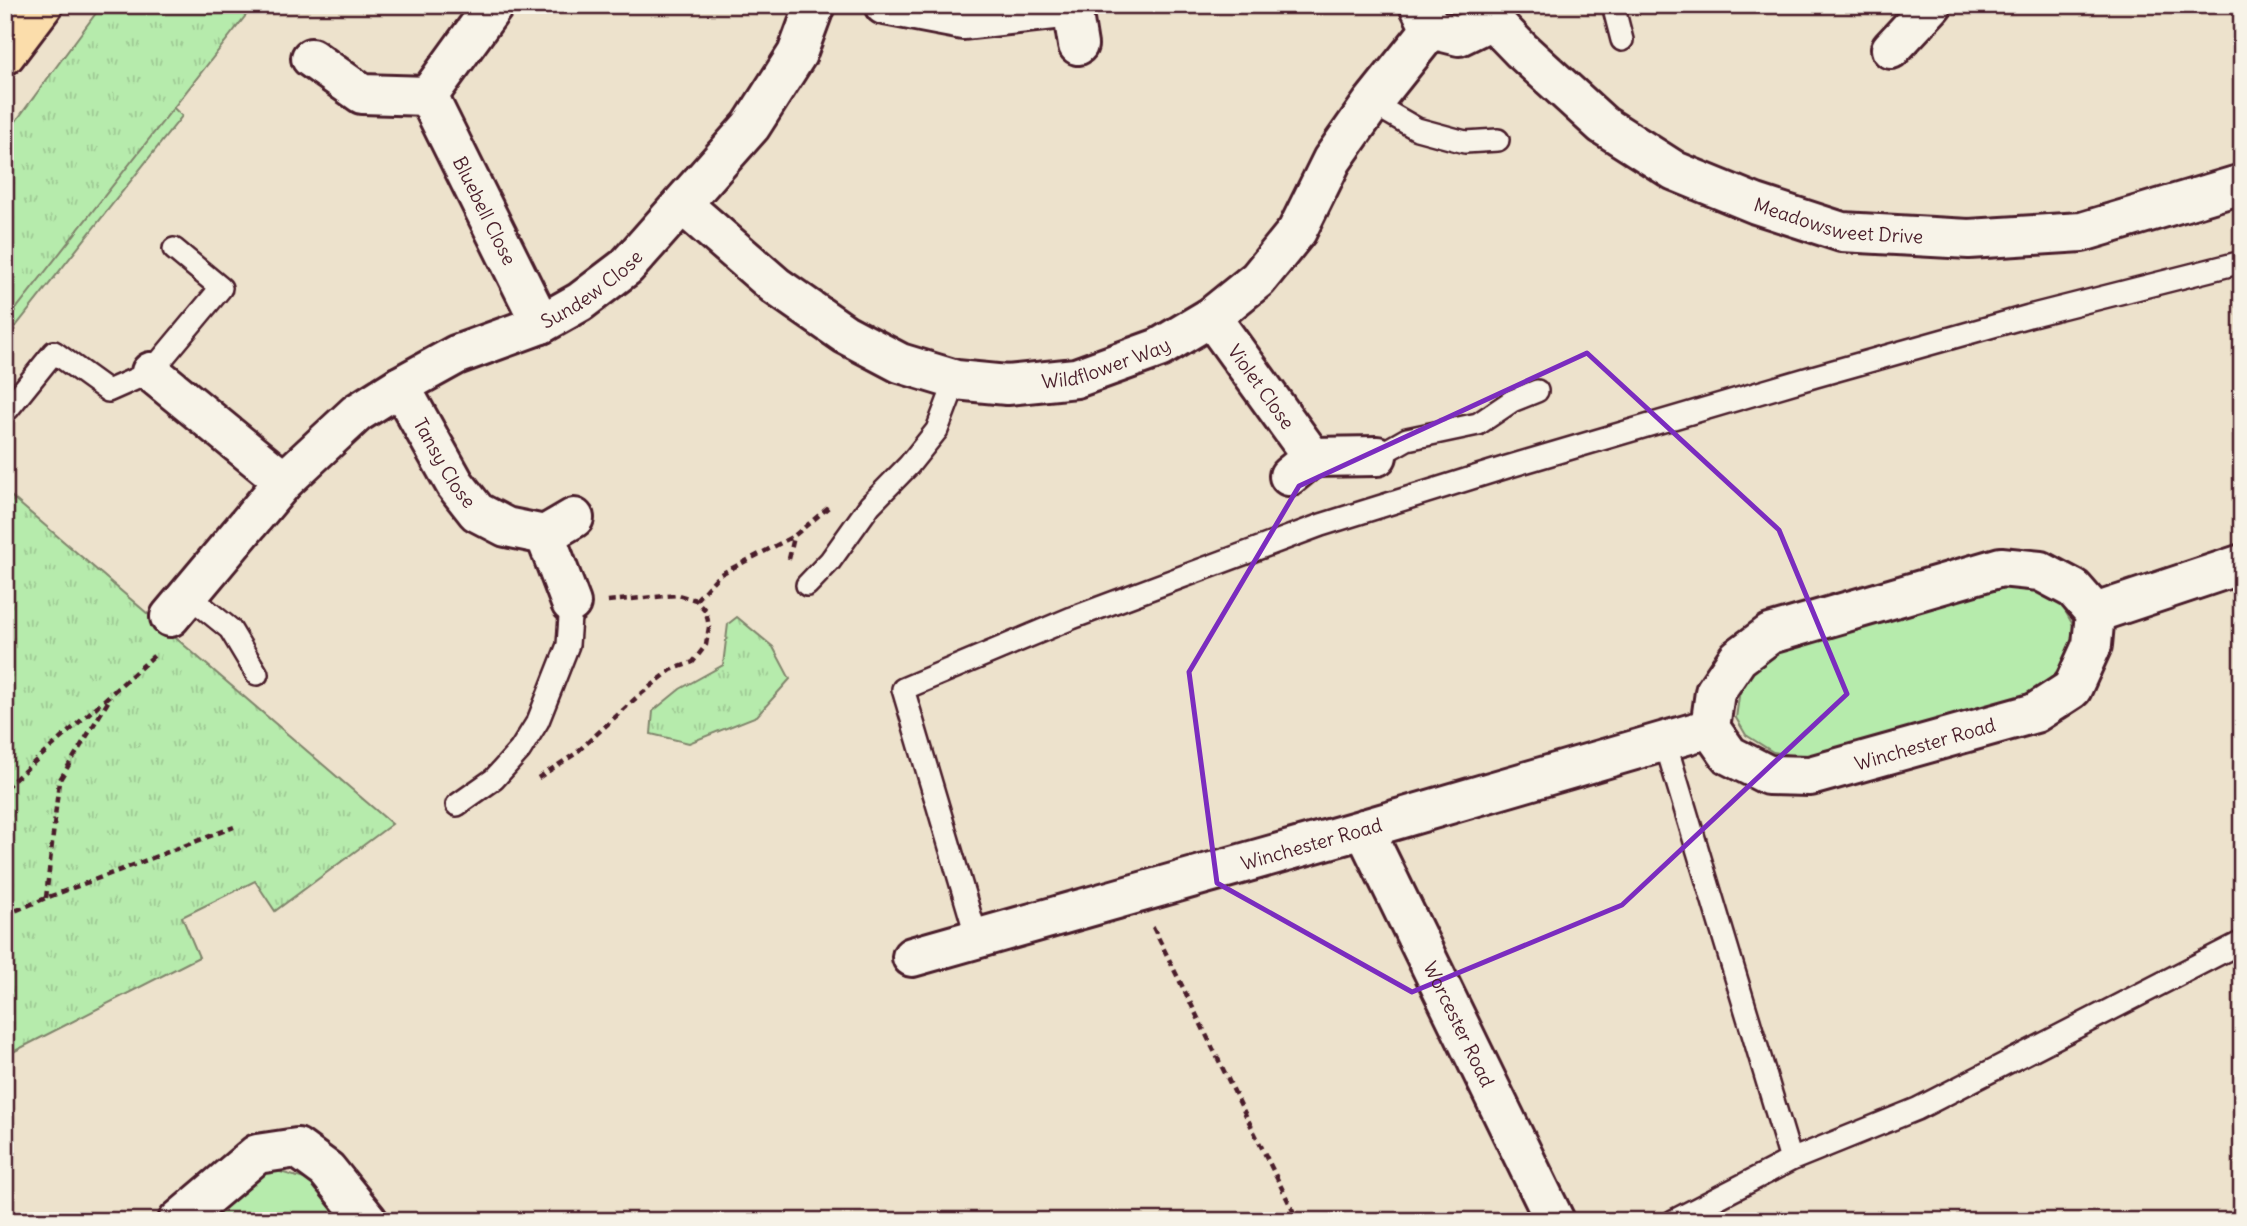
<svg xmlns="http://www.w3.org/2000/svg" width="2247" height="1226" font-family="Delius,sans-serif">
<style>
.green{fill:#b6ebac;stroke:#80856c;stroke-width:2}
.park{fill:url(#park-tufts);stroke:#80856c;stroke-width:2}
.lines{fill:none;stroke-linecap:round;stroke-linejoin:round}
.service-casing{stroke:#4a1f2b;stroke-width:26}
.minor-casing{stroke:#4a1f2b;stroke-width:44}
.tertiary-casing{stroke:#4a1f2b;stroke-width:44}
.trunk-casing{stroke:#4a1f2b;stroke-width:44}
.path{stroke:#4a1f2b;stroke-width:4.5;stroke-dasharray:7 5;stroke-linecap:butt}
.service{stroke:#f7f3e8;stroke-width:21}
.minor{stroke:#f7f3e8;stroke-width:38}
.tertiary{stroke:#f7f3e8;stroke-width:38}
.trunk{stroke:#fbddab;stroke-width:38}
.marked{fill:none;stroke:#7b2cbf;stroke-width:5;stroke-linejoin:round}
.labels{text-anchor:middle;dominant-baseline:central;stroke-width:5;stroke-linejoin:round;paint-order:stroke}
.street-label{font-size:19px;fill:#4a1f2b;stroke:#f7f3e8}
</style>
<defs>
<pattern id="park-tufts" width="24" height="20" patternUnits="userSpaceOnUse" patternTransform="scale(1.75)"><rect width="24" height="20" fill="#b6ebac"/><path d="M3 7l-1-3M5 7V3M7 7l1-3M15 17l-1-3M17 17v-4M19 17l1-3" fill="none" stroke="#9ec994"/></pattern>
</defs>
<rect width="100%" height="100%" fill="#ede2cc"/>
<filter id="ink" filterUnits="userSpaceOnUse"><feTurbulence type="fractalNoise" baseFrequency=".0143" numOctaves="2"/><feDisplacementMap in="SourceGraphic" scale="14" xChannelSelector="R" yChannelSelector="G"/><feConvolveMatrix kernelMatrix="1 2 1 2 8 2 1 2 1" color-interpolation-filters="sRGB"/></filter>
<g filter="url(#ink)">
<path class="green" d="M136,71L182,116L5,340V236Z
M2024,587L2059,600L2073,625L2071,652L2053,676L2028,697L1811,758L1773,752L1746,735L1736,718L1740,689L1753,667L1780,648L1980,589Z
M263,1167L322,1184L352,1221H195Z"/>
<path class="park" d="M102,5H254L5,323V136Z
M5,491L392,824L275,911L255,881L182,917L199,957L5,1056Z
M737,617L773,647L790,679L757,716L689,743L651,734L653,711L680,689L723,665L728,624Z"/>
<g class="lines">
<defs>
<path id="service" d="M1613,5L1622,40
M1372,103L1417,129L1465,142L1498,140
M8,409L54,352L108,391L151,372L221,288L174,249
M1377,456L1407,439L1478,424L1512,401L1537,391
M807,585L830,561L870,505L909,465L937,430L956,380
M188,595L230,629L257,674
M1665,742L1791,1160
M457,805L494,779L520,750L538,721L568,645L571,603
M977,938L903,689L1072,618L1321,525L1507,467L1816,376L2029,316L2242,262
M1673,1221L1791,1160L1917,1109L2242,942"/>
<g id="minor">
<path d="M884,5L963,20L1072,8L1077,5"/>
<path d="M1072,8L1078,45"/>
<path d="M1891,49L1932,5"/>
<path d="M311,58L362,94L428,96"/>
<path id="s1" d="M428,96L541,324"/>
<path d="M428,96L494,5"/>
<path id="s2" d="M683,205L776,286L845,334L900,363L956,380L1007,385L1076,378L1159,348L1211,317L1258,279L1297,231L1332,160L1372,103L1431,29"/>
<path id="s3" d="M1211,317L1312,457"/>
<path d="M151,372L284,481"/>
<path id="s4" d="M400,386L455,484L477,512L506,527L545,535L574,518"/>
<path d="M1289,476L1312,457L1377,456"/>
<path d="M545,535L571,603"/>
<path d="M2001,567L2040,571L2074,589L2095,613L2092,645L2072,689L2035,713L1810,776L1768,775L1729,755L1710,728L1715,692L1738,658L1770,634Z"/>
<path d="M2095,613L2242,564"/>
<path id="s5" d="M170,617L284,481L357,413L400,386L456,355L541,324L580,302L626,267L751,126L797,54L815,5"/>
<path id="s6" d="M1364,829L1555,1221"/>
<path id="s7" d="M912,957L1364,829L1710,728"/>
<path d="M178,1221L257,1154L297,1148L327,1170L368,1221"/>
</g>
<g id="tertiary">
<path d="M1419,5L1431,29L1459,36L1492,20L1496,5"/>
<path id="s8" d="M1492,20L1521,50L1603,125L1675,171L1756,204L1842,232L1969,239L2082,232L2242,184"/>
</g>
<path id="trunk" d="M5,55L43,5"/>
</defs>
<use href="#service" class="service-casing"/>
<use href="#minor" class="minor-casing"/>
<use href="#tertiary" class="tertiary-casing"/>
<use href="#trunk" class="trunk-casing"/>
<path class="path" d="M789,559L794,537
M696,600L719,575L794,536L830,506
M538,778L575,754L636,698L671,670L693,662L706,645L709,627L706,611L696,600L678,595L607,601
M5,788L157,653
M46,898L59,781L111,697
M5,915L46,898L234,827
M1153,927L1298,1221"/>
<use href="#service" class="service"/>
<use href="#minor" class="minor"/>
<use href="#tertiary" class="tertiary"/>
<use href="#trunk" class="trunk"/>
</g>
</g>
<path class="marked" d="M1587,353L1779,530L1847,694L1622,905L1412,992L1217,883L1189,672L1299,486Z"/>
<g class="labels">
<g class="street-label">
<text stroke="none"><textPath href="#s1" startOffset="128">Bluebell Close</textPath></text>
<text stroke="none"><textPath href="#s8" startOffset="411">Meadowsweet Drive</textPath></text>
<text stroke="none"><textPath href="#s5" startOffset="544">Sundew Close</textPath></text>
<text stroke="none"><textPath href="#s2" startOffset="481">Wildflower Way</textPath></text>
<text stroke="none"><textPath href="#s3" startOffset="86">Violet Close</textPath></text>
<text stroke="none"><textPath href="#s4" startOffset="89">Tansy Close</textPath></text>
<text transform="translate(1925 744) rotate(-16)">Winchester Road</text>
<text stroke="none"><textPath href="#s7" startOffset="415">Winchester Road</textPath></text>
<text stroke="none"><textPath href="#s6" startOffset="217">Worcester Road</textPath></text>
</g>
</g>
<rect width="2247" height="1226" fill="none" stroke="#f7f3e8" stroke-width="28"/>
<rect x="14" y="14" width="2219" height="1198" fill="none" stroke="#4a1f2b" stroke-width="2.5" filter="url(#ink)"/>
</svg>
